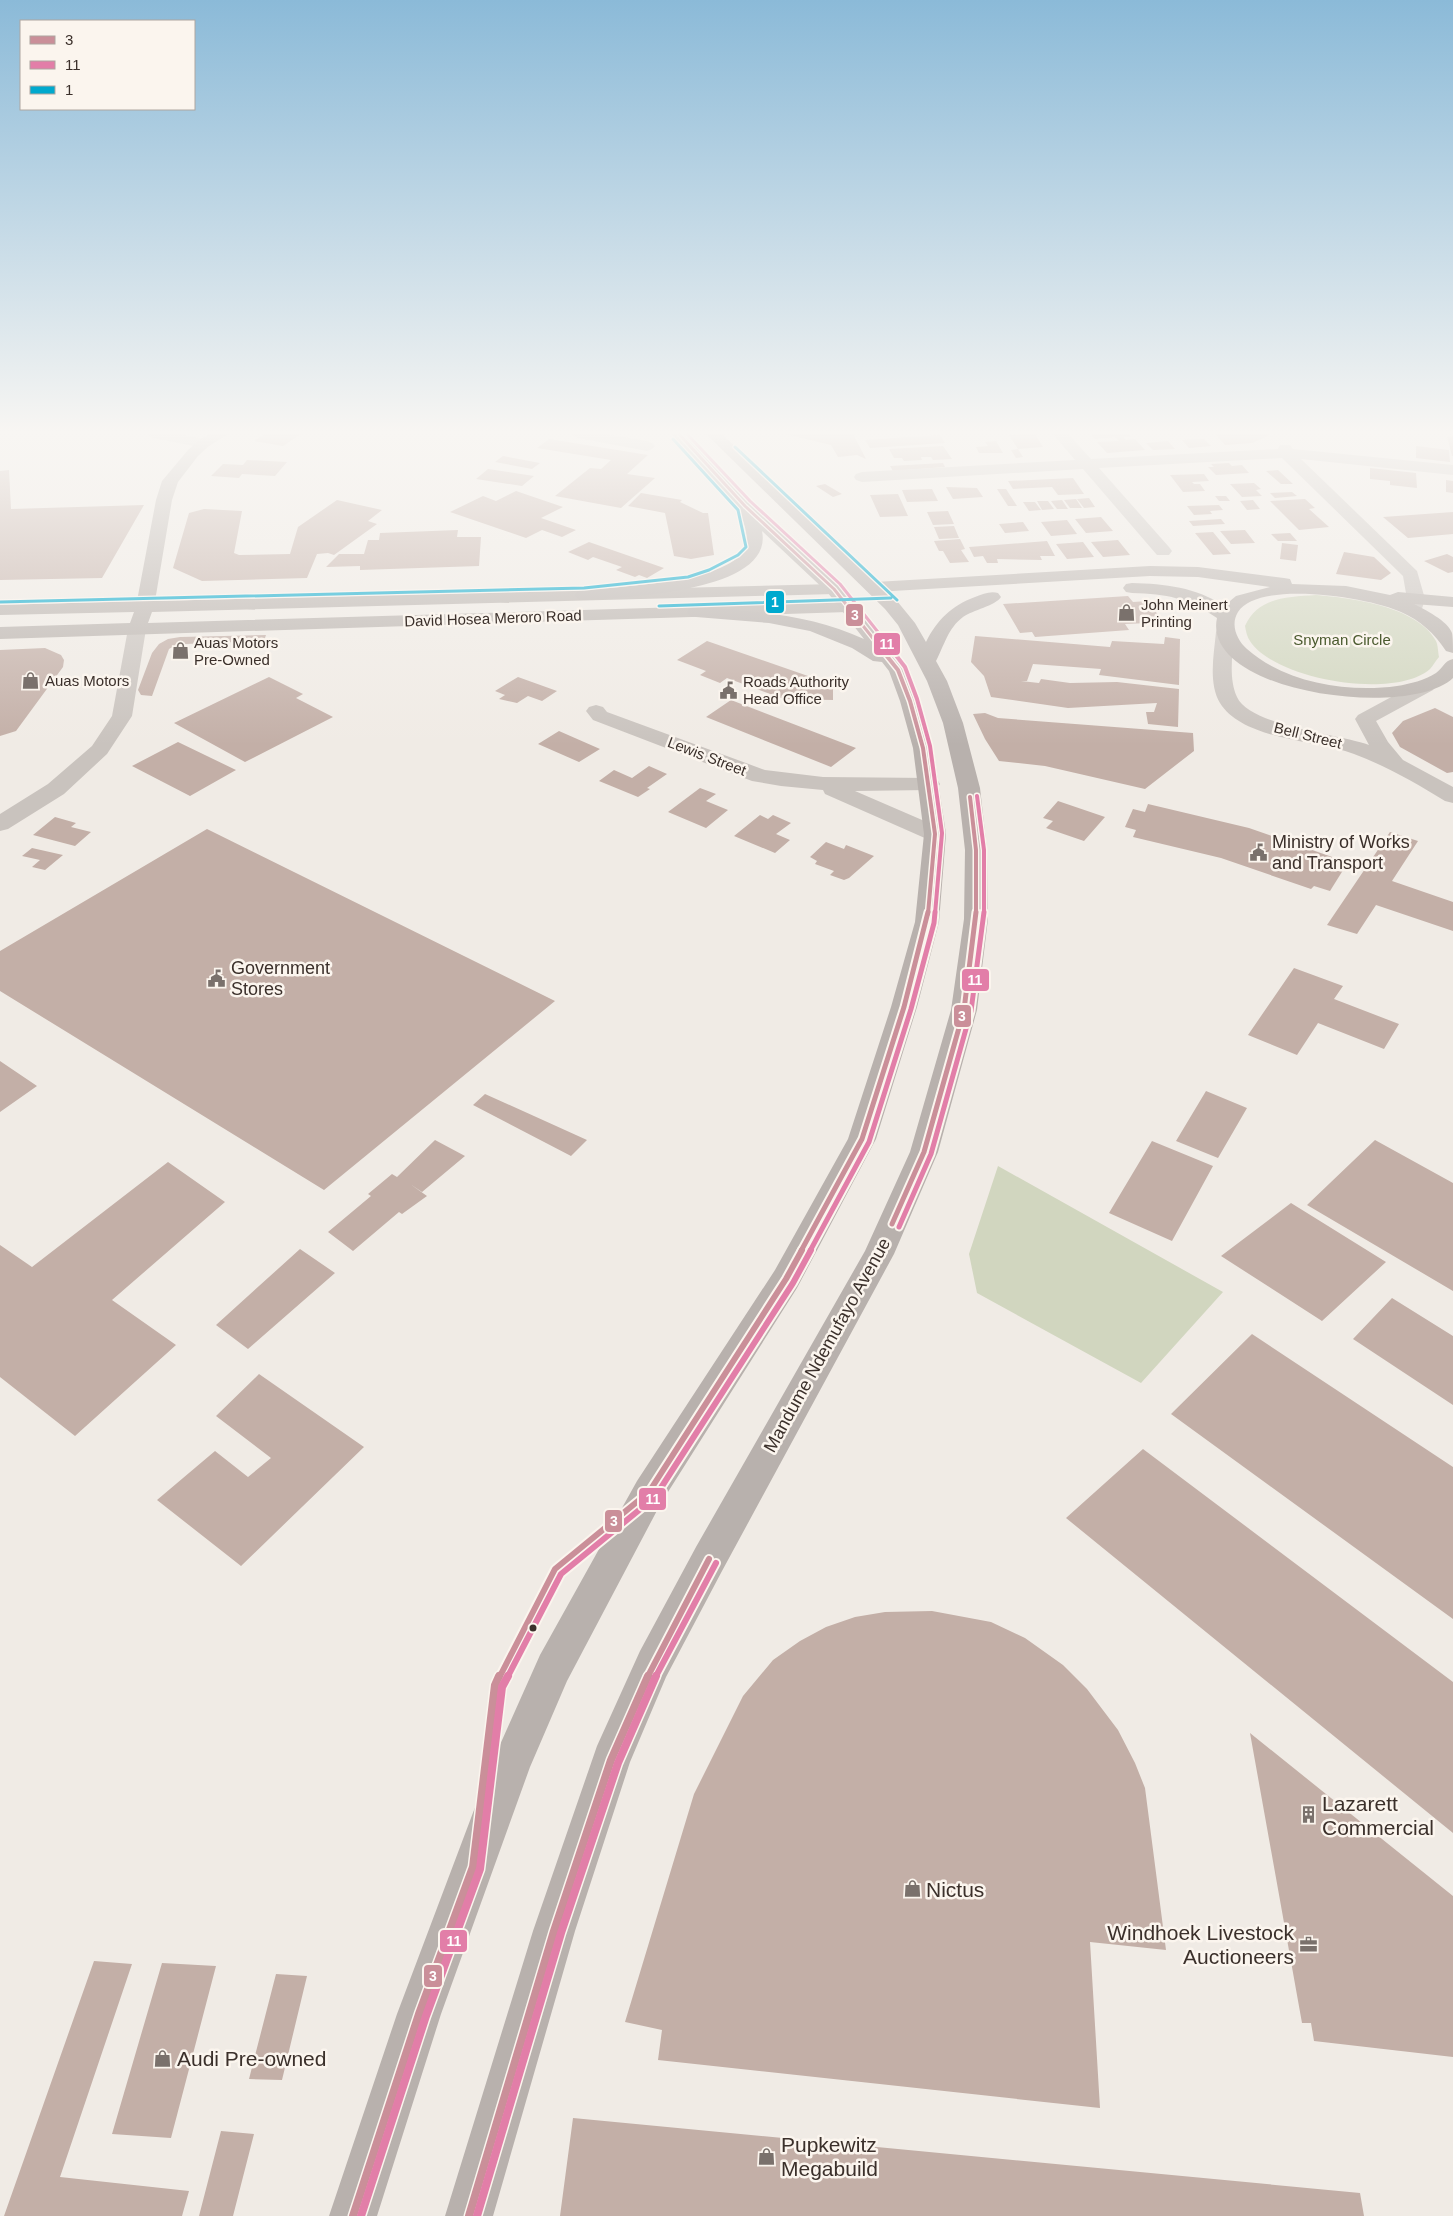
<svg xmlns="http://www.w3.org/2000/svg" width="1453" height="2216" font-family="Arial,sans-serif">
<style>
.green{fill:#d1d6bf}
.building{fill:#c3afa7}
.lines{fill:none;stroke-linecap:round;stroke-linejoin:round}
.street{fill:#c9c3be;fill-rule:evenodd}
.secondary{fill:#bab3ae;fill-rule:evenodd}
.primary{fill:#b8b1ad;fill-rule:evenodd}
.bus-1-far4-casing{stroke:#fbf5ee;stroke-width:5.5}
.bus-1-far3-casing{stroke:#fbf5ee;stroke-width:7}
.bus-1-far2-casing{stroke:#fbf5ee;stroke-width:9}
.bus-1-far1-casing{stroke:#fbf5ee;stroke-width:10}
.bus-1-casing{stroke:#fbf5ee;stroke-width:11}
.bus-2-far4-casing{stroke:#fbf5ee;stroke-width:5.5}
.bus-2-far3-casing{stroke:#fbf5ee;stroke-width:7}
.bus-2-far2-casing{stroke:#fbf5ee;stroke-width:9}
.bus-2-far1-casing{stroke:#fbf5ee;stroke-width:10}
.bus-2-casing{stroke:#fbf5ee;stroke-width:11}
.bus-3-casing{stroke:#fbf5ee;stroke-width:5.5}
.bus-1-far4{stroke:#ca8f99;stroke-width:3}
.bus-1-far3{stroke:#ca8f99;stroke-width:4}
.bus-1-far2{stroke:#ca8f99;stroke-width:5}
.bus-1-far1{stroke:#ca8f99;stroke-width:6}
.bus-1{stroke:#ca8f99;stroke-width:8}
.bus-2-far4{stroke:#e27ea8;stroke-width:3}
.bus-2-far3{stroke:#e27ea8;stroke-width:4}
.bus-2-far2{stroke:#e27ea8;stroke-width:5}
.bus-2-far1{stroke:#e27ea8;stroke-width:6}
.bus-2{stroke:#e27ea8;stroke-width:8}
.bus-3{stroke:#00a9ce;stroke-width:3}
.bus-dot{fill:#3b302b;stroke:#fbf5ee;stroke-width:2}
.labels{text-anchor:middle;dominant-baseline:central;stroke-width:5;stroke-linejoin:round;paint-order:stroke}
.far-poi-label{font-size:15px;fill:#3b302b;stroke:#fbf5ee;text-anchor:start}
.far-street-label{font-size:15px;fill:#3b302b;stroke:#fbf5ee}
.far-park-label{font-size:15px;fill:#4a5a2e;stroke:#fbf5ee}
.poi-label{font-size:18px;fill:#3b302b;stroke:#fbf5ee;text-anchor:start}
.street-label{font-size:18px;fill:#3b302b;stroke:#fbf5ee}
.near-poi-label{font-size:21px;fill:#3b302b;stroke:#fbf5ee;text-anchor:start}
.line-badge{stroke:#fbf5ee;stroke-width:2}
.badge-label{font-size:14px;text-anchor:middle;font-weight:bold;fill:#fff}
</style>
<rect width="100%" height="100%" fill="#f0ebe5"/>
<path class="green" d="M1316,595C1351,598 1417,606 1436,641C1438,645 1438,652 1439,657C1436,660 1433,666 1430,669C1395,700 1275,680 1250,641C1247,637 1246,631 1245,626C1258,597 1287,597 1316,595Z
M998,1166L1223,1292L1141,1383L977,1293L969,1254Z"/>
<path class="building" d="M265,434H301L283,446L254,441Z
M785,434H853L866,459L857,455L838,457L831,445Z
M1035,434L1043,447L1018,449L1009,435Z
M1091,434H1129L1132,437H1123L1126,440L1135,439L1145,450L1107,453L1097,442L1119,441L1115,437L1095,439Z
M1215,434H1267L1268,436L1252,443L1225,445Z
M940,435L945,443L870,448L865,440Z
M1447,436L1453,437V456H1452Z
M549,439L648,455L627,474L655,478L621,508L555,496L590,468L601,469L611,460L537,448Z
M1204,439L1211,446L1189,448L1182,440Z
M996,441L1003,453H979L976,447L988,446L985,442Z
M1168,441L1175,449L1153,450L1146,443Z
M943,446L952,459L933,460L931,457H921L922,460L904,461L902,458H894L889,449Z
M1416,446L1449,450L1450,462L1416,458Z
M1018,449L1023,457L1016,458L1011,450Z
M503,456L540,463L532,469L495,462Z
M247,460L287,462L275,476L242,474L239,478L211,476L223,464L243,465Z
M943,463L945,467L893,471L890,466Z
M1229,463L1232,466L1242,465L1249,473L1216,475L1208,467H1214L1211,464Z
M1370,468L1416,473L1417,488L1390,485V481L1370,479Z
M488,469L534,476L522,486L476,479Z
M9,470L11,509L144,505L102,578L0,580V471Z
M1278,470L1293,484H1281L1266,471Z
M1204,474L1209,481L1192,482L1194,484H1200L1205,491L1183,492L1170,475Z
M1073,478L1084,494L1058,495L1052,487L1013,489L1008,481Z
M1446,480L1453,481V493L1446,492Z
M1254,483L1261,489L1256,490L1262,496L1242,497L1230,484Z
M825,484L842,494L833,497L816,486Z
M946,487L977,488L983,497L953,499Z
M932,489L938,501L907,502L902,490Z
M997,489H1006L1017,506H1008Z
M516,491L563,507L541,518L576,530L562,537L542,530L526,538L450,512L483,496L496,501Z
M1292,492L1297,496L1275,498L1270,493Z
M641,493L682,500L680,502L703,513H708L714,555L691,559L674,556L665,513L628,506Z
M898,494L908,516L880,517L870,495Z
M1215,496H1226L1230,501H1219Z
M1089,498L1095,507L1084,508L1077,499Z
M1076,499L1082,508H1070L1064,500Z
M1305,499L1315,508L1309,509L1329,527L1299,530L1270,501Z
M337,500L382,510L368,521L377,524L334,555L328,553L317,554L307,578L202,581L173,568L189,513L204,509L242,511L234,553L239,555L290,554L298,527Z
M1062,500L1068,509H1057L1051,501Z
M1253,500L1260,509L1247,510L1240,501Z
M1037,501H1048L1054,509L1042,510Z
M1023,502H1035L1041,510L1029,511Z
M1219,505L1223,510L1210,511L1212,514L1194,515L1187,506Z
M948,511L954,524L933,525L927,512Z
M1453,512V534L1408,538L1383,517Z
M1101,517L1113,531L1086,533L1075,519Z
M1221,519L1225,524L1193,526L1189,521Z
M1067,520L1077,534L1051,536L1041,522Z
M1023,522L1029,531L1005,533L999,524Z
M954,526L959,538L939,539L934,527Z
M458,530L457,537H481L479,566L360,570V566L326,567L339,554H364L368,540H379L380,533Z
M1245,530L1255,543L1231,544L1220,531Z
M1213,532L1231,554L1213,555L1195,533Z
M1290,533L1297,541H1278L1271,534Z
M960,539L965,549L961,550L969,562L950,563L943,551H939L934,541Z
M1118,540L1130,555L1103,557L1091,542Z
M1047,541L1055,556H1040L1042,560L997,559L998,563H987L983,556L974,557L969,547Z
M589,542L664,568L647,578L639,575L635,577L616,570L622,567L593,557L588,560L568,552Z
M1083,542L1094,557L1067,559L1056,544Z
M1282,543L1298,545L1296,561L1280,559Z
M1344,552L1374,557L1391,573L1381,580L1336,574Z
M1447,554L1453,557V572L1448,573L1424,561Z
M1128,596L1133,602L1148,601L1167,627L1152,628L1149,623L1125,624L1129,630L1035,637L1032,632L1020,633L1003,604Z
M266,635L264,641L186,644L174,646L169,649L152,696L141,695L138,690L152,653L159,644L168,639L180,637Z
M975,636L1110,647L1112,641L1164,644L1165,637L1180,639L1179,685L1099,675L1101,669L1033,664L1027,681H1021L1039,683L1041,679L1070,683L1117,682L1179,689L1178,727L1148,724L1146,712H1154L1157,703L1068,708L991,697L984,676L971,662Z
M707,641L808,676V689H833V700L784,699L727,678L720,683L700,675L706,671L677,660Z
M45,648L61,655L64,660L63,667L16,731L0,736V650Z
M269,677L303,694L296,698L333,717L245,762L174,723Z
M518,677L557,691L542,701L528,696L517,703L499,699L505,695L495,691Z
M731,700L856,748L831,767L706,717Z
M1435,708L1453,717V772L1447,773L1400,747L1392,733L1403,721Z
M985,713L998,718L1193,733L1194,751L1145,789L1045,766L999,761L985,739L973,714Z
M559,731L600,749L579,762L538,744Z
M178,742L236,770L190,796L132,766Z
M649,766L667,774L647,788L650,789L638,797L599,781L614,770L632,778Z
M700,788L716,794L706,801L728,810L706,828L668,812Z
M1058,801L1105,817L1084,841L1046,828L1053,821L1043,818Z
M1148,804L1249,828L1335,858L1332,862L1345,867L1330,891L1314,886L1311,889L1221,858L1133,837L1136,830L1125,827L1133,809L1145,812Z
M760,815L768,819L773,815L791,823L776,834L790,840L775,853L734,836Z
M55,817L76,823L71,827L91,832L75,846L33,835Z
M207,829L555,1001L324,1190L0,991V951Z
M1390,832L1418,841L1392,881L1453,902V931L1376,905L1357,934L1327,925Z
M826,842L844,849L846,845L874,856L849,878L844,880L830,875L834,871L815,864L817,861L810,857Z
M32,848L63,855L45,870L32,867L40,860L22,856Z
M1294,968L1343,986L1334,999L1399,1024L1384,1049L1318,1023L1297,1055L1248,1035Z
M0,1061L37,1086L0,1112Z
M1206,1091L1247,1108L1218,1158L1176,1141Z
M485,1094L587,1140L571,1156L473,1105Z
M435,1140L465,1156L422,1192L410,1184L427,1196L402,1214L399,1212L353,1251L328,1232L371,1196L368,1194L392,1174L397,1177Z
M1375,1140L1453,1183V1291L1307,1205Z
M1152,1141L1213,1166L1172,1241L1109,1213Z
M168,1162L225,1202L112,1300L176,1345L75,1436L0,1377V1245L32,1267Z
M1291,1203L1386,1262L1322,1321L1221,1256Z
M300,1249L335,1273L248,1349L216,1325Z
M1392,1298L1453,1336V1405L1353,1339Z
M1252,1334L1453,1467V1619L1171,1414Z
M259,1374L364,1447L241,1566L157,1500L215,1451L248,1477L271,1458L216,1416Z
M1143,1449L1453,1682V1833L1066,1518Z
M932,1611L991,1622L1025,1638L1063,1665L1087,1689L1118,1730L1135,1763L1145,1788L1166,1950L1090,1942L1100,2108L658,2060L662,2030L625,2022L694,1794L743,1696L773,1660L800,1641L826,1627L855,1617L885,1612Z
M1250,1733L1453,1896V2057L1314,2041L1311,2023H1302Z
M94,1961L132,1964L60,2177L189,2191L182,2216H4Z
M162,1963L216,1966L171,2138L112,2134Z
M276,1974L307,1976L282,2080L249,2079Z
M573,2118L1360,2193L1364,2216H560Z
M221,2131L254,2134L233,2216H199Z"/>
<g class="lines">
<path class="street" d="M146,434H180L209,440L212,443L209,446L204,448L153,438Z
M571,434H606L647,441L652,443L655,446L652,449L647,451L578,438Z
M1053,434H1068L1091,459L1278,449L1280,445H1290L1293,449L1453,465V475L1301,459L1417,571L1425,599L1420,615L1414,616L1408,615L1405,611L1407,599L1403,576L1282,458L1099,468L1169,547L1172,551L1169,555H1157L1083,469L862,482L856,480L854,477L856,474L862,472L1075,460Z
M137,623L144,625L146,629L132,716L107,754L64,794L8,829L0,831V814L48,784L92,746L112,716L128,629L130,625Z
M1225,626L1232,628L1234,632C1233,652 1228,678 1237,697C1250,726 1339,734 1369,745L1355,719L1358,715L1419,682L1426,680L1433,682L1436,686L1433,690L1376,721L1388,742L1403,760L1453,787V803L1445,801C1416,783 1386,766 1354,754C1316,740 1243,740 1220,703C1208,683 1214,654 1216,632L1218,628Z
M596,705L603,707L607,712L765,770L823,777L929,778L937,779L940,784L937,789L929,790L855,791L943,829L946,834L943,839L935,841L927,839L825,794L823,790L781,786L752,781L593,720L586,711L589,707Z"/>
<path class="secondary" d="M209,434H228L209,446L198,456L178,482L172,500L155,601L834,584L840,585L843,589L840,593L834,594L152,612L148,623L848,602L854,603L857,607L854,611L848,612L0,639V627L130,623L134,612L0,615V605L137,601L156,500L162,481L188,450L199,440Z
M1150,566L1198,567L1284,578L1290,579L1292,584L1346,586L1390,595L1398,592L1453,597V607L1414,604C1424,609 1448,621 1452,633C1453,638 1453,647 1453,653L1446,651C1434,633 1421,621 1401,612C1372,598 1259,579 1238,612C1230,625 1237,640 1247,649C1285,683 1348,693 1397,686C1410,684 1425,680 1436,673C1443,668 1444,661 1453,659V678C1409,720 1201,693 1217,618C1188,598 1167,594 1132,593L1126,592L1123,588L1126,584L1132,583C1165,584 1196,587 1224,606L1236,596L1270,587L1198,577L1150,576L875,592L869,591L866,587L869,583L875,582Z"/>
<path class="primary" d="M672,434H688L751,503L840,585L908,670L920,701L933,748L946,834L939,922L917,1007L876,1139L797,1288L661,1503L567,1681L530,1767L441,2014L377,2216H329L397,2014L491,1765L540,1655L637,1481L775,1270L848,1139L891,1007L915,922L924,834L913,748L900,701L889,671L882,662L873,661L852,648L810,631L769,623L696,617L690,616L687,612L690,608L696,607C754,611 810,614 864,639L828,593L762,531C775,593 622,597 584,600L578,599L575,595L578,591L584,590C616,587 735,582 746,546C749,535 743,519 738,509C734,502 726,495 720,489C704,471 686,454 672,434Z
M706,434H722L897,601L915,623L926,642C937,620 951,606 975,597C983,594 990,591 998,593L1001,597C995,606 973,610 963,617C948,628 944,646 936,661L947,681L963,723L980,788L987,850L988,919L977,1010L938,1152L894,1254L722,1571L666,1677L630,1762L575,1931L493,2216H445L533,1931L597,1746L640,1651L696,1547L865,1251L910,1152L951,1010L964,919L965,850L958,788L943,723L927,681L898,625L885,609Z"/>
<defs>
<path id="bus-1-far4" d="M679,434L745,506L834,589L879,646"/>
<path id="bus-1-far3" d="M878,645L898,670L910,701L923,748L935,834L928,914
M970,797L976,850V914"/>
<path id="bus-1-far2" d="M892,1224L924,1152L964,1010L976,912
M801,1251L862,1139L904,1007L928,912"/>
<path id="bus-1-far1" d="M499,1678L555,1569L649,1492L786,1279L802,1250
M647,1678L709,1559"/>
<path id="bus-1" d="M353,2216L419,2014L473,1867L495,1685L499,1676
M469,2216L554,1931L611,1760L648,1676"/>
<path id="bus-2-far4" d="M687,434L750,501L840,584L889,646"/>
<path id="bus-2-far3" d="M888,645L905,667L917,699L930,746L942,833L935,914
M977,796L984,850V914"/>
<path id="bus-2-far2" d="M899,1227L931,1154L971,1011L984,912
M810,1251L869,1142L911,1009L934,923L935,912"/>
<path id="bus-2-far1" d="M507,1678L561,1574L655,1497L793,1283L811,1250
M655,1678L716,1563"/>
<path id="bus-2" d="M361,2216L426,2016L480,1869L502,1687L508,1676
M477,2216L561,1933L618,1763L656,1676"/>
<path id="bus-3" d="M735,447L897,600
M0,602L584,588L688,577L709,570L738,555L746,547L738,510L673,439
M659,606L891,598"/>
</defs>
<use href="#bus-1-far4" class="bus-1-far4-casing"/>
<use href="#bus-1-far3" class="bus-1-far3-casing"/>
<use href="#bus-1-far2" class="bus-1-far2-casing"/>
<use href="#bus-1-far1" class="bus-1-far1-casing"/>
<use href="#bus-1" class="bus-1-casing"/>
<use href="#bus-2-far4" class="bus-2-far4-casing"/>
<use href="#bus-2-far3" class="bus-2-far3-casing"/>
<use href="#bus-2-far2" class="bus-2-far2-casing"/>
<use href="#bus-2-far1" class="bus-2-far1-casing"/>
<use href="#bus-2" class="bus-2-casing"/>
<use href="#bus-3" class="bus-3-casing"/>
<use href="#bus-1-far4" class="bus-1-far4"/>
<use href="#bus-1-far3" class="bus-1-far3"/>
<use href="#bus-1-far2" class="bus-1-far2"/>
<use href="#bus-1-far1" class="bus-1-far1"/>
<use href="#bus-1" class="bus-1"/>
<use href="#bus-2-far4" class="bus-2-far4"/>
<use href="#bus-2-far3" class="bus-2-far3"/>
<use href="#bus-2-far2" class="bus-2-far2"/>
<use href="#bus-2-far1" class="bus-2-far1"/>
<use href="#bus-2" class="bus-2"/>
<use href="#bus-3" class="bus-3"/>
</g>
<linearGradient id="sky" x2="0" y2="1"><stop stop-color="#8bbad8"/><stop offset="0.58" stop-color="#f8f6f3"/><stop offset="1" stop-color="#f8f6f3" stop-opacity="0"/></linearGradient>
<rect width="1453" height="745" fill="url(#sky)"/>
<defs>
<symbol id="shop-bare" viewBox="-9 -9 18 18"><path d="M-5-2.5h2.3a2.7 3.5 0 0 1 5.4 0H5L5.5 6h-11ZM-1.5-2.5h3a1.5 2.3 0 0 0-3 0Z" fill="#7a716c" stroke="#fbf5ee" stroke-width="2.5" paint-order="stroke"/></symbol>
<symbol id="civic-bare" viewBox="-9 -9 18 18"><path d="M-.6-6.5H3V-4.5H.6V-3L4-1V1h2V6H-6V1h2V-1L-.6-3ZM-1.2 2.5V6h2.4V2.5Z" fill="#7a716c" stroke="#fbf5ee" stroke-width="2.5" paint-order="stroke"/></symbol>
<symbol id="building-bare" viewBox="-9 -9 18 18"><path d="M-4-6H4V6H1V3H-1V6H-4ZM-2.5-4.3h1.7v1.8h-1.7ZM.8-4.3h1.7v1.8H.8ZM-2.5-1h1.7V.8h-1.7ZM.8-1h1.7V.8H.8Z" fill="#7a716c" stroke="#fbf5ee" stroke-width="2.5" paint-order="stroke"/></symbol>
<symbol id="office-bare" viewBox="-9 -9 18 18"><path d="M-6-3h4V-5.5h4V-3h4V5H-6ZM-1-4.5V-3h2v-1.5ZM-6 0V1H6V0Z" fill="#7a716c" stroke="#fbf5ee" stroke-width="2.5" paint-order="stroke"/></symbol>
</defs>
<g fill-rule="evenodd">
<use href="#shop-bare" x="1114" y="600" width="25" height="25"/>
<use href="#shop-bare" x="168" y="638" width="25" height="25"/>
<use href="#shop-bare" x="18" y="668" width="25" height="25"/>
<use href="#civic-bare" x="716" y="678" width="25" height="25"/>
<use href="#civic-bare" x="1246" y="840" width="25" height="25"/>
<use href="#civic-bare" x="204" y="966" width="25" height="25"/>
<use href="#building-bare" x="1296" y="1802" width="25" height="25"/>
<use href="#shop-bare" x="900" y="1876" width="25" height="25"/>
<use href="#office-bare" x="1296" y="1932" width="25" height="25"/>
<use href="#shop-bare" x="150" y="2046" width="25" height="25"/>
<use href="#shop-bare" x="754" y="2144" width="25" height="25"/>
</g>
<circle class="bus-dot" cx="533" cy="1628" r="4.5"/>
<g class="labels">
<g class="far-poi-label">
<text x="1141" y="604">John Meinert<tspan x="1141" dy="17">Printing</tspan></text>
<text x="194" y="642">Auas Motors<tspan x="194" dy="17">Pre-Owned</tspan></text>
<text x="45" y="680">Auas Motors</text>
<text x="743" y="681">Roads Authority<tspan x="743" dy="17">Head Office</tspan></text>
</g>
<g class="far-street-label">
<text transform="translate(493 618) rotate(-2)">David Hosea Meroro Road</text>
<text transform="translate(1308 735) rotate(14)">Bell Street</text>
<text transform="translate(707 756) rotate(21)">Lewis Street</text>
</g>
<g class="far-park-label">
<text x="1342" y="639">Snyman Circle</text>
</g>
<g class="poi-label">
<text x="1272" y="842">Ministry of Works<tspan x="1272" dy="21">and Transport</tspan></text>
<text x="231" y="968">Government<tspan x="231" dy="21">Stores</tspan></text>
</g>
<g class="street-label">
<text transform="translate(827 1345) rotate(-61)">Mandume Ndemufayo Avenue</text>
</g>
<g class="near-poi-label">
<text x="1322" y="1803">Lazarett<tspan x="1322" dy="24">Commercial</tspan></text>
<text x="926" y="1889">Nictus</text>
<text x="1294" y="1932" text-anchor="end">Windhoek Livestock<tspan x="1294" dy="24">Auctioneers</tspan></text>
<text x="177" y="2058">Audi Pre-owned</text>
<text x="781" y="2144">Pupkewitz<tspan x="781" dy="24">Megabuild</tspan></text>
</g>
</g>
<g class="line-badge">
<rect x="765" y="590" width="20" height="24" rx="5" fill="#00a9ce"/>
<rect x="845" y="603" width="19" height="24" rx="5" fill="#ca8f99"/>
<rect x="873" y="632" width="28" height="24" rx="5" fill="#e27ea8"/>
<rect x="961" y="968" width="29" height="24" rx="5" fill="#e27ea8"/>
<rect x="953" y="1004" width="19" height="24" rx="5" fill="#ca8f99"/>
<rect x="638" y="1487" width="29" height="24" rx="5" fill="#e27ea8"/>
<rect x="604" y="1509" width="19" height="24" rx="5" fill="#ca8f99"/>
<rect x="439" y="1929" width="29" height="24" rx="5" fill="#e27ea8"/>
<rect x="423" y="1964" width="20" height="24" rx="5" fill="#ca8f99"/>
</g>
<g class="badge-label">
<text x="775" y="607">1</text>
<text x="855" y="620">3</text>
<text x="887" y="649">11</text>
<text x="975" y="985">11</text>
<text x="962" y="1021">3</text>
<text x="653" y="1504">11</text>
<text x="614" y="1526">3</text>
<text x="454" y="1946">11</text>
<text x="433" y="1981">3</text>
</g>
<rect x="20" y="20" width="175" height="90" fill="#fbf5ee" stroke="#aea6a0"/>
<rect x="30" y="36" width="25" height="8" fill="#ca8f99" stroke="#aea6a0"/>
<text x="65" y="45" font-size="15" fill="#3b302b">3</text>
<rect x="30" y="61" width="25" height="8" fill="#e27ea8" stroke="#aea6a0"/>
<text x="65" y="70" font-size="15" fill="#3b302b">11</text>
<rect x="30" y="86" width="25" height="8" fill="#00a9ce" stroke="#aea6a0"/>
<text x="65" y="95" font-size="15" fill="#3b302b">1</text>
</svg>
